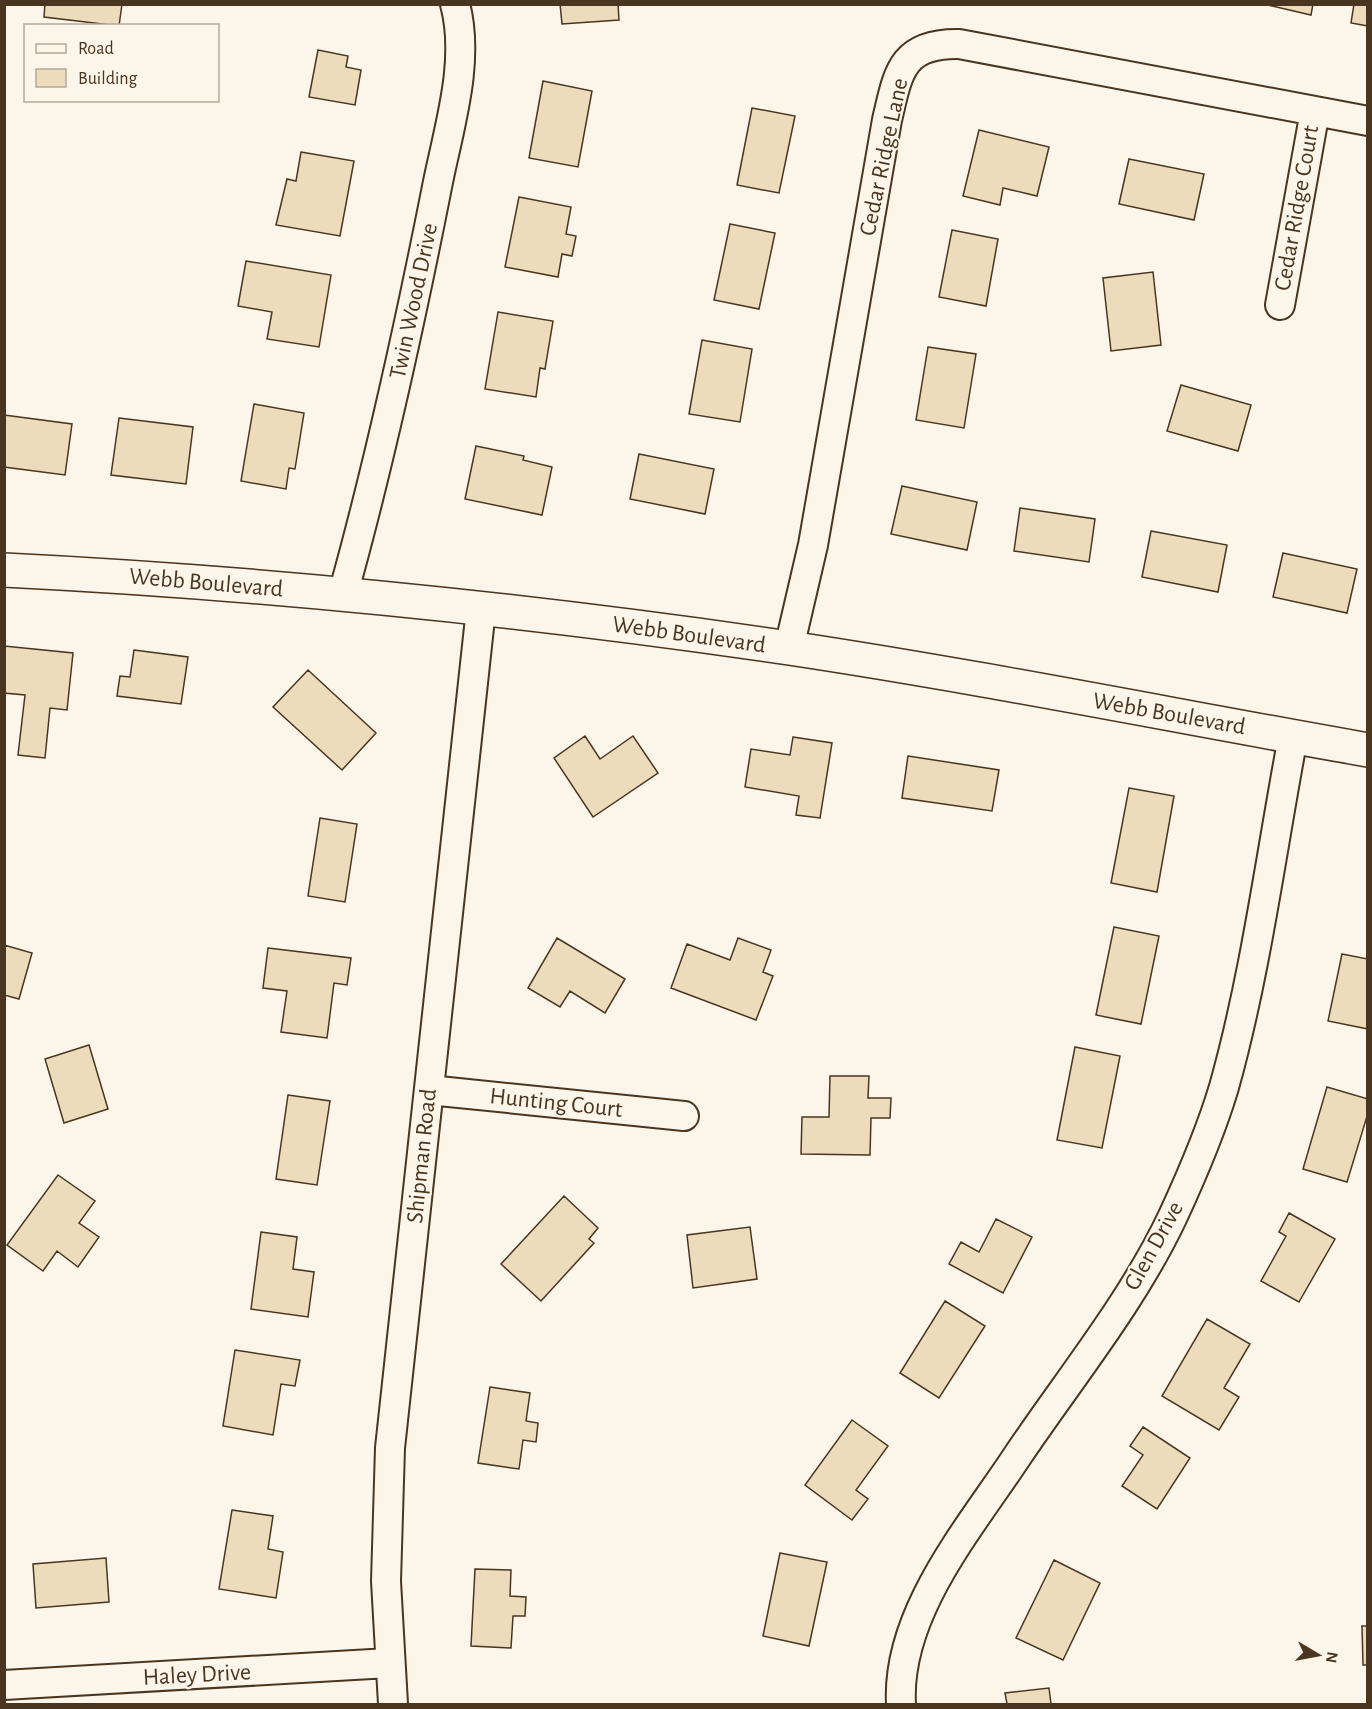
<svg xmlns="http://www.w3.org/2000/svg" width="1372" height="1709" font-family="'Alegreya Sans',sans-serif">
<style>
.building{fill:#ecdcbc;stroke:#4a3520;stroke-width:1.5}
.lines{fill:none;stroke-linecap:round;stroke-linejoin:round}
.minor-casing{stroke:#4a3520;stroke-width:32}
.tertiary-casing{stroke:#4a3520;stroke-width:36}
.minor{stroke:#fbf6e9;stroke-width:28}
.tertiary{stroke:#fbf6e9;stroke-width:33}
.labels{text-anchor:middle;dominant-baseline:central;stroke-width:4.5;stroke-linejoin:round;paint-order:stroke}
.street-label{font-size:24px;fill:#4a3520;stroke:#fbf6e9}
</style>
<rect width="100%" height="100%" fill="#fbf6e9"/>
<path class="building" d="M45,4H122L119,26L44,17Z
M560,4H618L619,20L562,24Z
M1263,4H1313L1311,15Z
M1354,4H1368V26L1351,23Z
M318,50L348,56L346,67L361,70L355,105L309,97Z
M543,81L592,91L578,167L529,158Z
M752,108L795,116L779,193L737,185Z
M979,130L1049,147L1037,196L1003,188L1000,205L963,196Z
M301,152L354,161L340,236L276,225L287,179L296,181Z
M1129,159L1204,174L1194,220L1119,204Z
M519,197L571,207L566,234L576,236L572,256L562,254L558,277L505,267Z
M730,224L775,233L759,309L714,300Z
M952,230L998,239L986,306L939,297Z
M246,261L331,275L319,347L267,339L272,312L238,306Z
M1153,272L1161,345L1111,351L1103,278Z
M498,312L553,321L545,369L540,368L536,397L485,389Z
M702,340L752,349L740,422L689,414Z
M928,347L976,354L964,428L916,420Z
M1181,385L1251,405L1238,451L1167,431Z
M254,404L304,413L295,469L289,468L286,489L241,481Z
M4,415L72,424L65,475L4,467Z
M119,418L193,427L186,484L111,475Z
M476,446L524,456L523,460L552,467L542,515L465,499Z
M639,454L714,469L705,514L630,499Z
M902,486L977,502L967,550L891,534Z
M1020,508L1095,519L1089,562L1014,551Z
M1151,531L1227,545L1218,592L1142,577Z
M1283,553L1357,569L1347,613L1273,597Z
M4,646L73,653L67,710L50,708L45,758L18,755L25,695L4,693Z
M134,650L188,657L181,704L117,696L120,676L130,677Z
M308,670L376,733L342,770L273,707Z
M585,736L600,759L633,736L658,773L593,817L554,758Z
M793,737L832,743L820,818L796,815L799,796L745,787L751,749L790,755Z
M908,756L999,770L992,811L902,798Z
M1129,788L1174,796L1157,892L1111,883Z
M320,818L357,824L345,902L308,896Z
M1114,927L1159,936L1141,1024L1096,1015Z
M557,938L625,979L605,1013L570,991L560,1007L528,988Z
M738,938L771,950L763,972L773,976L756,1020L671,988L687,944L730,960Z
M4,945L32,953L19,999L4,995Z
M268,948L351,958L347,985L334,983L327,1038L281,1032L287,991L263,988Z
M1342,954L1368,959V1029L1328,1021Z
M89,1045L108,1109L64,1123L45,1059Z
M1075,1047L1120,1056L1102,1148L1057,1140Z
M830,1076H869L868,1098H891L890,1118H871L870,1155L801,1154L802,1117H829Z
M1327,1087L1368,1099V1113L1347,1182L1303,1169Z
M288,1095L330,1101L317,1185L276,1179Z
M58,1175L95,1201L79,1223L99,1237L78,1267L57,1251L43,1271L7,1245Z
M564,1196L598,1228L589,1239L594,1243L541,1301L501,1264Z
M1289,1213L1335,1239L1299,1302L1261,1281L1286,1236L1279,1232Z
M996,1219L1032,1237L1003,1293L949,1264L961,1242L979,1252Z
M750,1227L757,1279L693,1288L687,1235Z
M261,1232L297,1237L293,1269L314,1272L308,1317L251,1309Z
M945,1301L985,1326L939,1398L900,1373Z
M1207,1319L1250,1344L1224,1388L1239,1397L1219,1430L1162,1396Z
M235,1350L300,1360L295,1386L281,1384L273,1435L223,1426Z
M490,1387L530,1393L526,1421L538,1423L536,1442L523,1440L519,1469L478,1463Z
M852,1420L888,1446L856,1490L868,1499L852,1520L805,1485Z
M1143,1427L1190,1458L1157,1509L1122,1486L1143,1455L1130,1446Z
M232,1510L273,1516L268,1549L283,1552L276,1598L219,1589Z
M780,1553L827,1562L809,1646L763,1636Z
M106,1558L109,1602L36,1608L33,1564Z
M1054,1560L1100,1583L1063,1660L1016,1638Z
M475,1569L511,1570L510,1596L526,1597L525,1616H513L511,1648L471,1646Z
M1362,1626H1368V1665H1363Z
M1049,1688L1051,1704H1007L1005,1693Z"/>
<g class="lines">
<defs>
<path id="minor" d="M1280,305L1315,111
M343,594C380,461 409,328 436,192C447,133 471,64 455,4
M789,648L813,545L887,120C898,73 901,43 959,44L1368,121
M429,1090L684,1116
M4,1685L389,1663
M393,1704L386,1581L390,1448L481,609
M901,1704C896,1614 969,1529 1016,1458C1069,1379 1132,1303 1173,1216C1192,1175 1211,1131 1224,1087C1256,973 1271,853 1293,737"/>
<path id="tertiary" d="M4,570C267,583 529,610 789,648C982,677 1175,716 1368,750"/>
</defs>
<use href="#minor" class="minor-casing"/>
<use href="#tertiary" class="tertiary-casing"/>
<use href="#minor" class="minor"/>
<use href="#tertiary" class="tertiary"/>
</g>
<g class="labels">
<g class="street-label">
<text transform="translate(884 157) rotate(-78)">Cedar Ridge Lane</text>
<text transform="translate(1297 208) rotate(-80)">Cedar Ridge Court</text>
<text transform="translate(414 301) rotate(-78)">Twin Wood Drive</text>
<text transform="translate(206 583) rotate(5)">Webb Boulevard</text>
<text transform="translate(689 635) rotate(8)">Webb Boulevard</text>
<text transform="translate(1169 714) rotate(10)">Webb Boulevard</text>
<text transform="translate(556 1103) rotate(6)">Hunting Court</text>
<text transform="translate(422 1156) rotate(-84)">Shipman Road</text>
<text transform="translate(1154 1246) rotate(-61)">Glen Drive</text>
<text transform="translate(197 1675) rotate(-3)">Haley Drive</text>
</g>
</g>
<rect width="1372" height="1709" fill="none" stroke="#4a3520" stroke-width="12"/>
<rect x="24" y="24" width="195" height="78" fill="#fbf6e9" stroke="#b4a999" stroke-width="1.5"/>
<rect x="36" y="44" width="30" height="9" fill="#fbf6e9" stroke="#b4a999" stroke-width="1.5"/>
<text x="78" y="54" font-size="18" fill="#4a3520">Road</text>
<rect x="36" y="69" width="30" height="18" fill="#ecdcbc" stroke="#b4a999" stroke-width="1.5"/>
<text x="78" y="84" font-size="18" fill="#4a3520">Building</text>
<g transform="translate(1318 1655) rotate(100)" stroke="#fbf6e9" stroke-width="4.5" paint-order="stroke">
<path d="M0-4.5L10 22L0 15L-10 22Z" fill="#4a3520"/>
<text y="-9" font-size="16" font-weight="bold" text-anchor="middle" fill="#4a3520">N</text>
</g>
</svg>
